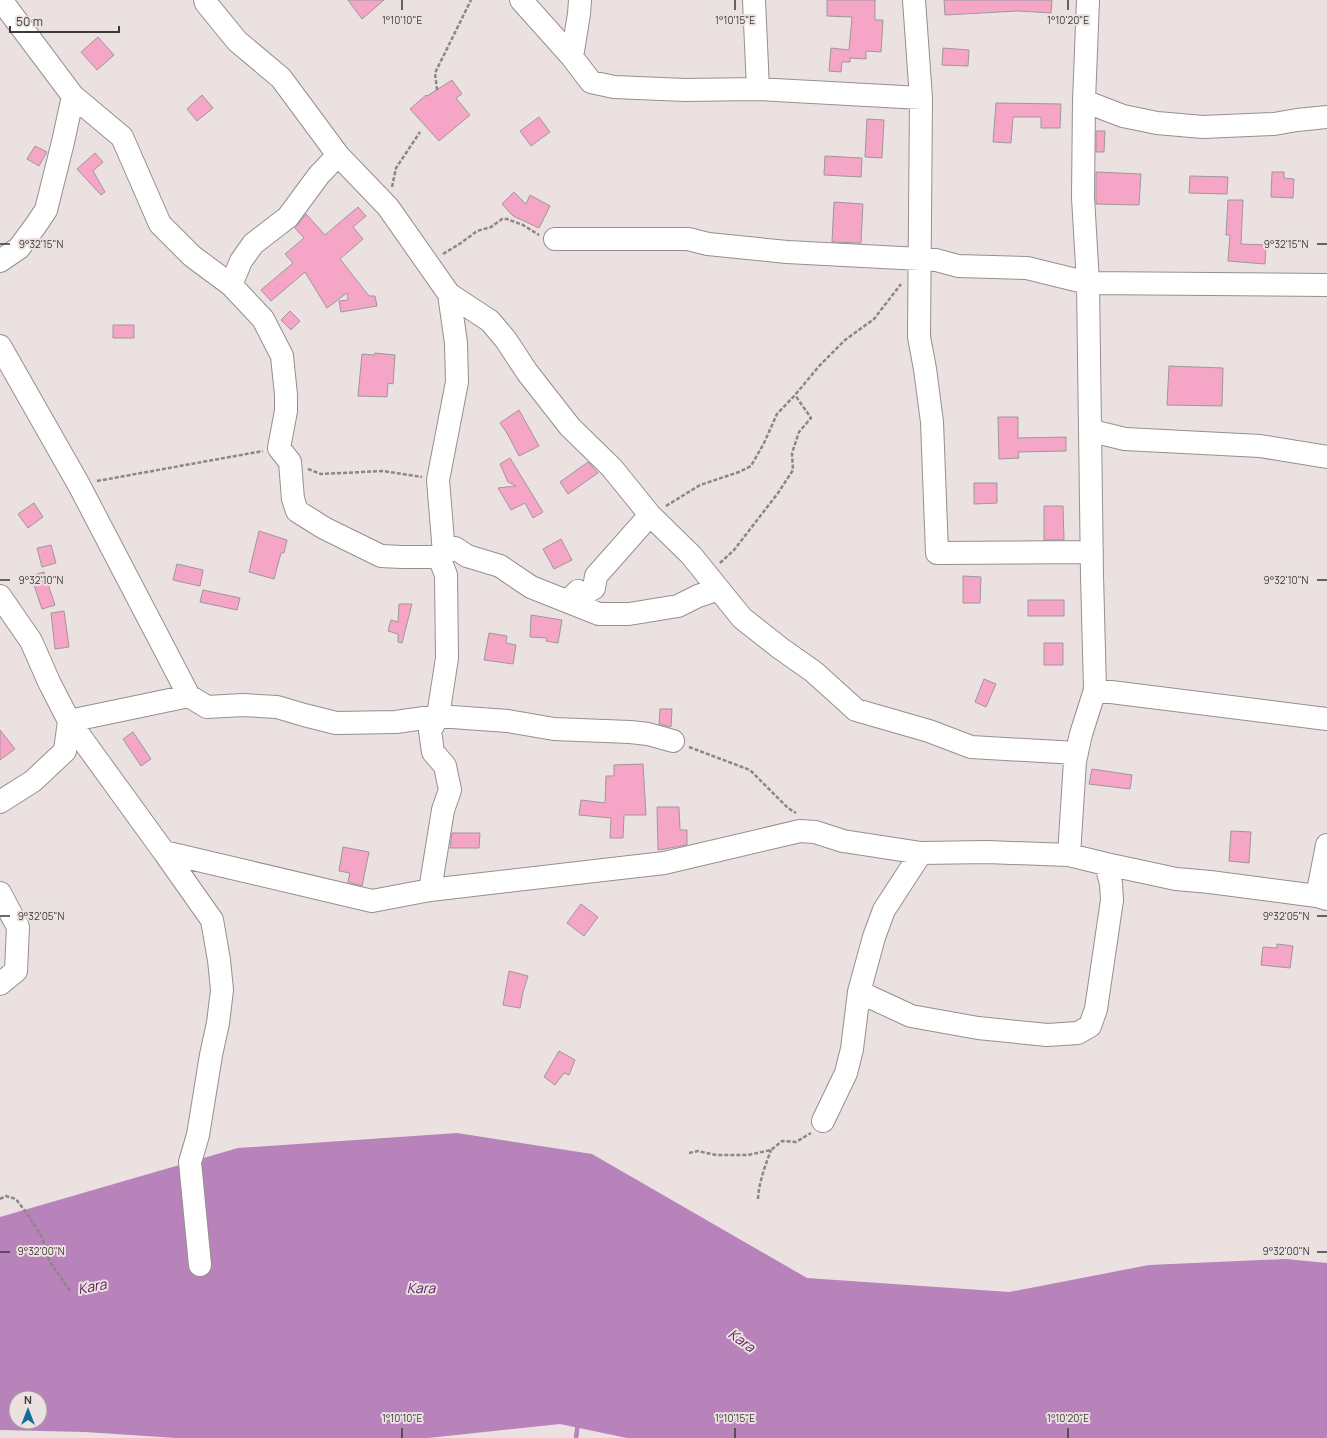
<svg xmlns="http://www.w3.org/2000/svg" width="1327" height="1438" font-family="Manrope,sans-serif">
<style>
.water{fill:#b882bb;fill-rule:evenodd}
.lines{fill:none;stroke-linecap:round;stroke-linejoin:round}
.stream{stroke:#b882bb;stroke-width:4.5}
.building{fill:#f5a6c6;stroke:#9f979a}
.minor-casing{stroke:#978f8e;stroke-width:24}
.path{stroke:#8d8686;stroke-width:2.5;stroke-dasharray:4 2;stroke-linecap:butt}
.minor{stroke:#fff;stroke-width:22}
.ticks{fill:none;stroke:#3d3939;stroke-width:1.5}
.labels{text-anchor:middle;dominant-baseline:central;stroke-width:4;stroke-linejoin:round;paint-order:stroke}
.water-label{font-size:14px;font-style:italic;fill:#5c1b61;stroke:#eae1e0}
.ticks-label{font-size:10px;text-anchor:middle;fill:#3d3939;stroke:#eae1e0;stroke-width:4;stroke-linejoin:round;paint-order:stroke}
</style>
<rect width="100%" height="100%" fill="#eae1e0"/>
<path class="water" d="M457,1133L592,1154L807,1278L1009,1292L1149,1265L1286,1259L1327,1263V1438H627L560,1424L428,1438H176L85,1432L0,1430V1217L238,1148ZM16,1398H40V1422H16Z"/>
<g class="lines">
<path class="stream" d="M576,1438L578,1422"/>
</g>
<path class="building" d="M348,0H384L362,19Z
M827,0H875V20H883L881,52L866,51V59L850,58V62H842L841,72L829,71L831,48L849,50L852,17L827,16Z
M944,0H1052L1051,13L1018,11L945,15Z
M98,37L114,55L97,70L81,52Z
M943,48L969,50L968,66L942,65Z
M452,80L462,94L456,98L470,115L439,141L410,109L426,95L427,96Z
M202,95L213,108L197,121L187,109Z
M996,103L1061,104L1060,128H1041V117H1013L1011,143L993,142Z
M539,117L550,132L531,146L520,131Z
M867,119L884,120L882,158L865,157Z
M1096,131H1105L1104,152H1096Z
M35,146L47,152L39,166L27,159Z
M95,153L103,162L93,171L105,192L101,195L77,169Z
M825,156L862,158L861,177L824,175Z
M1096,172L1141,174L1139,205L1096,204Z
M1272,172H1284V178L1294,179L1293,198L1271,197Z
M1190,176L1228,177L1227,194L1189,193Z
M514,192L526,204L530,195L550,206L539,228L513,216L502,204Z
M1228,200H1243L1241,244L1266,245L1265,264L1228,261L1230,235H1226Z
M834,202L863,204L861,243L832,242Z
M358,207L366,216L353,227L363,239L340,259L369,296H375L377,306L341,312L339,301L348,300L347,293L327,308L305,272L271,301L261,290L293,263L285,254L304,238L295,228L306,214L325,235Z
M290,311L300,321L291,330L281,320Z
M113,325H134V338H113Z
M375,353L395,355L393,384L388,383L387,397L358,396L362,354L374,355Z
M1169,366L1223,368L1222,406L1167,405Z
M519,410L539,446L519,456L507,433L500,423Z
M998,417H1018V438L1066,437V451L1018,452L1019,458L999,459Z
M510,458L543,512L533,518L525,503L511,510L498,488L516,486L508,482L500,464Z
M588,462L598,473L568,494L560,482Z
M974,483H997V503L974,504Z
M34,503L43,517L28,528L18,514Z
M1044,506H1063L1064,540H1044Z
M259,531L287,540L284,553H281L274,579L249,572Z
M561,539L572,560L554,569L543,549Z
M51,545L56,563L42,567L37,548Z
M177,564L203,570L200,586L173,580Z
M44,572L55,605L42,609L31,576Z
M963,576L981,577L980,603H963Z
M203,590L240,598L237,610L200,602Z
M1028,600H1064V616H1028Z
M399,604H412L402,643L398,642V634L388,631L391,620L398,622Z
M64,611L69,647L55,649L51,613Z
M531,615L562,620L558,643L546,641L547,638L530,637Z
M489,633L507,636L506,643L516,645L513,664L484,660Z
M1044,643H1063V665H1044Z
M984,679L996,684L986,707L975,702Z
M660,709H672L671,727L659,724Z
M0,730L15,749L0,760Z
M133,732L151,759L141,766L123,739Z
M643,764L646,815H624L623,838H610L611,818L579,815L581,800L605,803L606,776H614V765Z
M1092,769L1132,775L1130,789L1089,784Z
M657,807H679L680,830H687V845L658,850Z
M1231,831L1251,832L1249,863L1229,861Z
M452,833H480L479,848H450Z
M343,847L369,852L362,886L348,882L350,873L339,871Z
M581,904L598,917L584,936L567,923Z
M1277,944L1293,946L1290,968L1261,965L1263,947L1277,948Z
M509,971L528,976L523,992L520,1008L503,1005Z
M559,1051L575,1060L569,1075L564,1073L555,1085L544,1077Z"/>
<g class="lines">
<defs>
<path id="minor" d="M1,0L73,96L122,137L160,224L192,256L231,285L263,319L282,356L286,395V411L279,448L290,462L293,499L297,511L324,528L381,556L402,557H439
M205,0L206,3L237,41L281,78L338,155L388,207L449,294L456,343L457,382L438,480L444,553L439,557L446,575L447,658L438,716L430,731L433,752L445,766L450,790L443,810L430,890
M521,0L572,57L591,82L614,87L685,90L758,89L921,98
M754,0L758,89
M914,0L921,98L919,337L925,369L932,422L937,553L1092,552
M572,57L579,14L580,0
M1084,101L1123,116L1157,123L1203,127L1274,124L1297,120L1327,117
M555,239H688L708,244L787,252L920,259L936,260L958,266L1027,268L1088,283L1327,285
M0,261L19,248L36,225L46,210L63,142L73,96
M231,285L241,261L253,244L288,217L319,175L338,155
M449,294L490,321L506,340L527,372L570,427L612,468L650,515L691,555L742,618L780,648L814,672L856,710L929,731L971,747L1077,753
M0,346L79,485L189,696L207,707L243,705L277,707L304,715L336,723L396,722L438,716L508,721L554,729L630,732L648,734L673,741
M1090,428L1100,433L1125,439L1260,446L1327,457
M444,553L455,548L467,556L500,566L531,587L599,614H629L678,606L698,596L710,592L715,586
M0,596L31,641L49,682L69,721L164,852L372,901L430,890L664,863L800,831L815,832L843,841L921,853L987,852L1069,855L1106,864L1176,879L1210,882L1317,896L1327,899
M568,601L578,591L584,594L594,588L596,576L650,515
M1095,690L1327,719
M69,721L189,696
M0,802L33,781L65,751L69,721
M164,852L212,920L219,960L222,990L218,1023L211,1055L198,1135L190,1162L200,1265
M1069,855L1075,761L1081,734L1095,690L1092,575L1088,283L1083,197L1084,101L1088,0
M0,893L18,927L16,971L0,984
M1317,896L1327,845
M859,992L911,1016L978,1028L1047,1035L1078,1033L1090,1026L1096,1009L1112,900L1111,884L1106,864
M823,1121L846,1073L852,1049L859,992L874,937L884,910L921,853"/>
</defs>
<use href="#minor" class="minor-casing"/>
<path class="path" d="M437,90L435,73L471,0
M392,187L396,168L420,132
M443,254L461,243L477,231L491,227L502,219H507L523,225L539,235
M308,469L321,474L383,471L422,477
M97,481L263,451
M666,506L700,485L739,472L751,466L764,443L777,414L795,395L820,365L845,340L874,319L901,284
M720,563L734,550L778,493L793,470L792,453L799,432L811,418L795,395
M689,747L750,770L788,808L796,813
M689,1153L698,1151L716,1155H748L771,1150L782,1141L796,1142L811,1133
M0,1199L6,1196L16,1199L28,1215L42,1237L50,1262L70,1291
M758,1199C759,1182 765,1166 771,1150"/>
<use href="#minor" class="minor"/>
</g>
<path class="ticks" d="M402,0V10M735,0V10M1068,0V10M0,244H10M1317,244H1327M0,580H10M1317,580H1327M0,916H10M1317,916H1327M0,1252H10M1317,1252H1327M402,1428V1438M735,1428V1438M1068,1428V1438"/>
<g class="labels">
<g class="water-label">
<text transform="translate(92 1286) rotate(-11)">Kara</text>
<text x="421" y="1287">Kara</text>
<text transform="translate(742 1340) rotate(36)">Kara</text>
</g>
</g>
<g class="ticks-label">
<text x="402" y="24">1°10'10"E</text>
<text x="735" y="24">1°10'15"E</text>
<text x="1068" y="24">1°10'20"E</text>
<text x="41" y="248">9°32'15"N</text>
<text x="1286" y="248">9°32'15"N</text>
<text x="41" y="584">9°32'10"N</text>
<text x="1286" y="584">9°32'10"N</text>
<text x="41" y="920">9°32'05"N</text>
<text x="1286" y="920">9°32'05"N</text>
<text x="41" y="1255">9°32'00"N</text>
<text x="1286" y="1255">9°32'00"N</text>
<text x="402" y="1422">1°10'10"E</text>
<text x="735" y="1422">1°10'15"E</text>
<text x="1068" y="1422">1°10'20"E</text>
</g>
<g transform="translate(28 1410)"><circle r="19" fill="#eae1e0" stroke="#a59e9d"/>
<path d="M0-3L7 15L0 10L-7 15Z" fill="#106c9b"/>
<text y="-6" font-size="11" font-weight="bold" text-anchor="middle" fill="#3d3939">N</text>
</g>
<path d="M10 26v6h109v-6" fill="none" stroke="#3d3939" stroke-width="2"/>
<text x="16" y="26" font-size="12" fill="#3d3939" stroke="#eae1e0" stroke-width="3" paint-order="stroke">50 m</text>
</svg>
